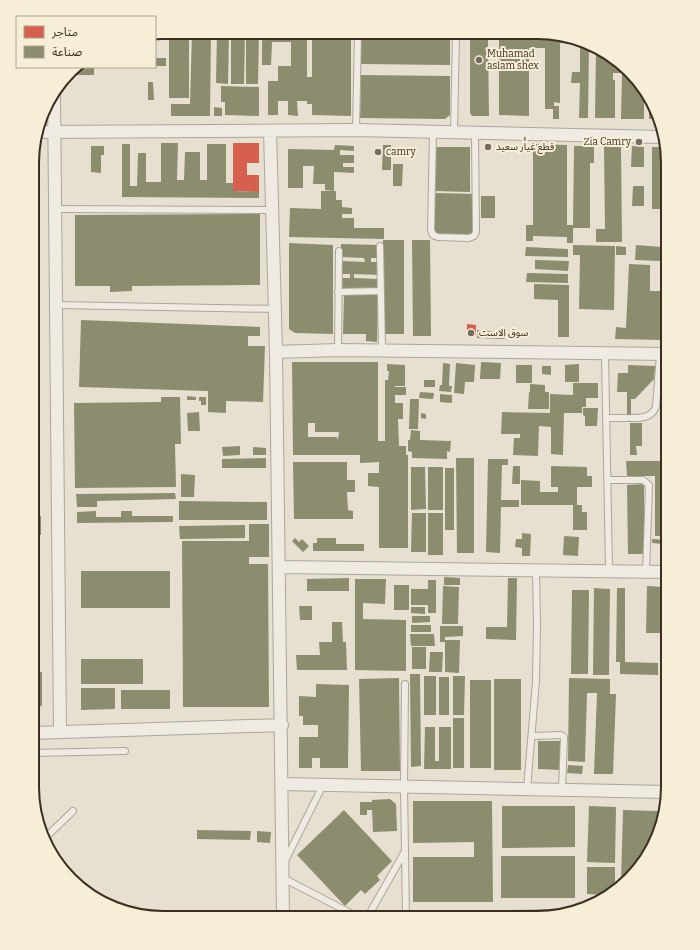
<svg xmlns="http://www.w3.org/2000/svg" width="700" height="950" font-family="Bitter,'Noto Sans Arabic',serif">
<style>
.shops{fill:#d6604d}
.industry{fill:#8c8c6e;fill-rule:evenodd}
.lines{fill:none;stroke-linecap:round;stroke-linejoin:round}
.lane-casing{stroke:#ada599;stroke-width:8}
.street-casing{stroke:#ada599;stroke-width:14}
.lane{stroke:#efebe3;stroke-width:6}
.street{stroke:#efebe3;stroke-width:12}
.poi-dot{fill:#786c5e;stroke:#f7eed8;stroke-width:1.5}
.labels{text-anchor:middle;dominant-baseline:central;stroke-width:4;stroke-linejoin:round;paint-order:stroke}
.poi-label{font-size:10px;fill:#3d2e20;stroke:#f7eed8;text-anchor:start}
.rim{fill:none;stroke:#3d2e20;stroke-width:2}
</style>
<rect width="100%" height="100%" fill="#e7e0d1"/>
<path class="shops" d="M233,143H259V163H247V175H259V192L233,191Z
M467,324L476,325V335H467Z"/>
<path class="industry" d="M169,32H189V98H169Z
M192,32H211L210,116H171V104H190Z
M217,32H229L228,84L216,83Z
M231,32H245L244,84H231Z
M246,32H259L258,84H246Z
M262,32H307V77H312V32L351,33V116L312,115V104H307V101H297L298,116L288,115V101H278V115H268V81H278V66H291V42H272L271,65H262Z
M360,33H450V65L360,64Z
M470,33H554L589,46L588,118H579L580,83H571L572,72H580V44L560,43V103L554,102V106H559V119H553V109H545V48H529V116L499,115V39H488L489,116H472L470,113Z
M596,49L607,53V58H613L644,94V119H621L622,73H613V80H615V118H595Z
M155,58H166V66H155Z
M75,67H94V75H73V70Z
M361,75L450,76V115L445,119L360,118Z
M148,82H153L154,100H148Z
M221,86L259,87V116L225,115V102H221Z
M649,99L654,105L658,119H649Z
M214,107L222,108V116H214Z
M161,143H178L177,180H184L185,152H200V180H207V144H226V183H233V191L259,192V198L122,197V144H130V186H137L138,153H146V182H161Z
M533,144L567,145V225H573L574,146H594V163H590V228H573V243H567V237L533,236V241H526V225H533Z
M335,145L354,146V151L340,150V155H354V163H343V167H354V173L334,172V191L325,190V184H313L314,166H303V188H288V149L334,150Z
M383,145H391V170H382Z
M91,146H104V155H101V173L91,172Z
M604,146H621L622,242H596V229H605Z
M632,146L644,147V167H631Z
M435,147H470V192L435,191Z
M652,147H664L668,163V243H666L667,209H652Z
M393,164H403L402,186H393Z
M633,186H644V206H632Z
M321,191H336V200H342V207L352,208V214H342V218H354V228H384V239L289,237L290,208L321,209Z
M435,193L474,194L473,234H435Z
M481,196H495V218H481Z
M260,214V285L132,286V291L110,292V286H75V215Z
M383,240H404V334H382Z
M412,240H430L431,336H413Z
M289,243L333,245V334L295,333L289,329Z
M341,244L380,245V258H371V262H380V275L354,274V278L379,279V291L341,290V278H350V274H341V261L365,262L364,258L341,257Z
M573,245L615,246L614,310L579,309L580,255H573Z
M636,245L662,247L661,261L635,260Z
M616,246L626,247V255H616Z
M526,247L568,249V257L525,256Z
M535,260L569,261L568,271L535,269Z
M629,264L650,265V291H661V294H664L663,304H661L660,321H664L663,340L615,339L616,327L626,328Z
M527,273L568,274V283L526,282Z
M534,284L569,285V337H558V300L534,299Z
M344,293L378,294L377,342L366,341V334H343Z
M81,320L260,327V336H248V346H265L263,402L226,401V413L208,412V391L79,387Z
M477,330L505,332V339L477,338Z
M292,362H378V441H385V380H388L389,371H387V364L405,365V386H395V387H406V395H395V403H403V419H398L399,446H406V455H408V548H379V487L368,486V473H379V462L360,463V455H293ZM308,423H315V432H339L338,439H337V437H308Z
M481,362L501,363L500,379H480Z
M443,363L450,364L449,386H452L451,392L439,391L440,385H442Z
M456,363L475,365L474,382H465L464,394L454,393Z
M579,364V382H565V365Z
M516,365H532V383H516Z
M628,365L655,366L654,379L635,399H631V422H627V392H617L618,373H628Z
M542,366H551V375L542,374Z
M424,380H435V387H424Z
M573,383H598V398H586V407H582V413H564L563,455L551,454V427L539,426L538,456L513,455L514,438H520V434H501L502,412L550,413V394L573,395Z
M661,383H668V459L660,458Z
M530,384L545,385V392H549V409H528L529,392H530Z
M420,392L434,393L433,399L419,398Z
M440,394L452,395V403L440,402Z
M187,396L196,397V400H187Z
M161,397H180L181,444H175L176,487L75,488L74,403L161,402Z
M199,397H206V405H201V401H199Z
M410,399H419L418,429H409Z
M583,408H598L597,426H585V416L583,415Z
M33,412H37L36,429H33Z
M199,412L200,431H188L187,413Z
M421,413L426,414V419L421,418Z
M630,423H642V446H636L637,455H630Z
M411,430L420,431V440L451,441L450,452L447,451V459L412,458V452L408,451V440H410Z
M33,439H38V471H33Z
M240,446V455L223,456L222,447Z
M253,447L266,448V455H253Z
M266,458V468H222V459Z
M456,458H474V553H457Z
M488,459H508V465H502L501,500H519V507H501L500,553L486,552Z
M626,461H668V536H655V476H627Z
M293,462H347V480H355V492H347L348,510L353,511V519H294Z
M513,466H520V484H512Z
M551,466L587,467V476H592V487H577V505H582V512H587V530H573V505H521V480L540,481V492H558V487H551Z
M411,467H425L426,509L411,510Z
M428,467H443V510H428Z
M445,468H454V530H445Z
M181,474L195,475L194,497H181Z
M644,484V554H628L627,485Z
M175,493L176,499L97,501V507H77L76,494Z
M179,501L267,502V520H179Z
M96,511V517H121V511H132V516H173V522L77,523V512Z
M412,513H426V552H411Z
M428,513H443V555H428Z
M32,516H41V535H32Z
M249,524H269V557H249V564H268L269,707H183L182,541H249Z
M245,525V538L180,539L179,526Z
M522,533L531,534L530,556H522V548L515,547L516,539H522Z
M564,536L579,537L578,556L563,555Z
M295,538L299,542L302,539L309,546L303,552L292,541Z
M317,538H336V544H364V551H313V543H317Z
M652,539L668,540V554L661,553L662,544L652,543Z
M32,565H39L40,672H42V706H32Z
M81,571H170V608H81Z
M444,577L460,578V585H444Z
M349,578V591H307V579Z
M508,578H517L516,640L486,639V627H507Z
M355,579H386L385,604L363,603V619L406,620V671L355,670Z
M428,580H436V613H428V605H411V589H428Z
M394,585H409V610H394Z
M443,586L459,587L458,624H442Z
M647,586L664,587L663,633H646Z
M665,587H668V617H665Z
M594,588L610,589L609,675H593Z
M617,588H625V662L658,663V675L620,674V662H616Z
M572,590H589L588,674H571Z
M299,606H312V620H300Z
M411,607H425V614L411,613Z
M412,616H430V622L412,623Z
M332,622H342L343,642H346L347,670H297L296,655H320L319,642H332Z
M411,625H431V632H411Z
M440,626H463V636L445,637V640H460L459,673L445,672V642H440Z
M410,634H434L435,646H411Z
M412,647H426V669H412Z
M430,652H443L442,672H429Z
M81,659H143V684H81Z
M666,661H668V673H666Z
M410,674H420L421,766L411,767Z
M424,676H436V715H424Z
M453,676H465L464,715H453Z
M439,677H449V715H439Z
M399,678L400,771H361L359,679Z
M569,678L610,679V694H616L613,774H594L597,693H587L585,762L568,761Z
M494,679H521V770H494Z
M470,680H491V768H470Z
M316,684L349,685L348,768H320V758H312V768H299V737H318V725H303V716H299V696L316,697Z
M81,688H115V709L81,710Z
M121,690H170V709H121Z
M453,718H464V768H453Z
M425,727H435V761H439V727H451V769H424Z
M538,741H561V770L538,769Z
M568,765L583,766L582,774L567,773Z
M390,799L396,804L397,831L373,832L372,810H367V815H360V802H372V800Z
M413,801H492L493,902H413V857H474V842L413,843Z
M502,806H575V847L502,848Z
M589,806L616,807L615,863L587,862Z
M344,810L392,861L377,876L380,880L365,894L361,890L345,906L297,855Z
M623,810L658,811V824L646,860L621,881Z
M197,830L251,831L250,840L197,839Z
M257,831L271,832L270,843L257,842Z
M501,856H575V898H501Z
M587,867H615V887L606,895L587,894Z"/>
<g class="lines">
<defs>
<path id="lane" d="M356,130L358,33
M433,132L431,230L433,235L438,237L469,238L474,236L476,232L475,133
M454,133L456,33
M55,209L272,210
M380,246L382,350
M338,292L381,291
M56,305L275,309
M338,350L339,251
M605,353L609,570
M606,418H627
M631,418C642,418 651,418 656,407L660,354
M607,480H643L649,485L646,572
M405,684L404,786L406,918
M532,736L561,735L564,737L562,790
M32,753L125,751
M527,789L536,681L537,625L536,570
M665,804V792
M44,839L73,811
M285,861L323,785
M283,878L360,918
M367,918L404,853"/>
<path id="street" d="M54,93L60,732
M270,131L276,352L283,917
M38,132L356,130L662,137
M276,352L338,350L668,354
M280,567L668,572
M32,733L282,725
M282,784L668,792
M469,918L547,916"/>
</defs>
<use href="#lane" class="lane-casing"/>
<use href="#street" class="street-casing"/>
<use href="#lane" class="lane"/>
<use href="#street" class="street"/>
</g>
<g class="poi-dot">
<circle cx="479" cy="60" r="4"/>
<circle cx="639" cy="142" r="4"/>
<circle cx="488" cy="147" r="4"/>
<circle cx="378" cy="152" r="4"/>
<circle cx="471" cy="333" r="4"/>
</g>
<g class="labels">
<g class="poi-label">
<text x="487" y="54">Muhamad<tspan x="487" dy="12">aslam shex</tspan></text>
<text x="631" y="142" text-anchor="end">Zia Camry</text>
<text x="496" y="147">قطع غياًًر سعيد</text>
<text x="386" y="152">camry</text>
<text x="479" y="333">سوق الاست</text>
</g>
</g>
<path d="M0 0H700V950H0ZM163 39H537A124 124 0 0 1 661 163V787A124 124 0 0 1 537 911H163A124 124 0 0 1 39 787V163A124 124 0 0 1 163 39Z" fill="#f7eed8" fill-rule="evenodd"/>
<path class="rim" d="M163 39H537A124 124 0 0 1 661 163V787A124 124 0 0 1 537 911H163A124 124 0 0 1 39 787V163A124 124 0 0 1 163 39Z"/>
<rect x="16" y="16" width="140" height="52" fill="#f7eed8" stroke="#ada18e"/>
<rect x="24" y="26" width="20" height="12" fill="#d6604d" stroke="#ada18e"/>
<text x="52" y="36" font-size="12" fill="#3d2e20">متاجر</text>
<rect x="24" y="46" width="20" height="12" fill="#8c8c6e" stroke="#ada18e"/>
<text x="52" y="56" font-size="12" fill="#3d2e20">صناعة</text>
</svg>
